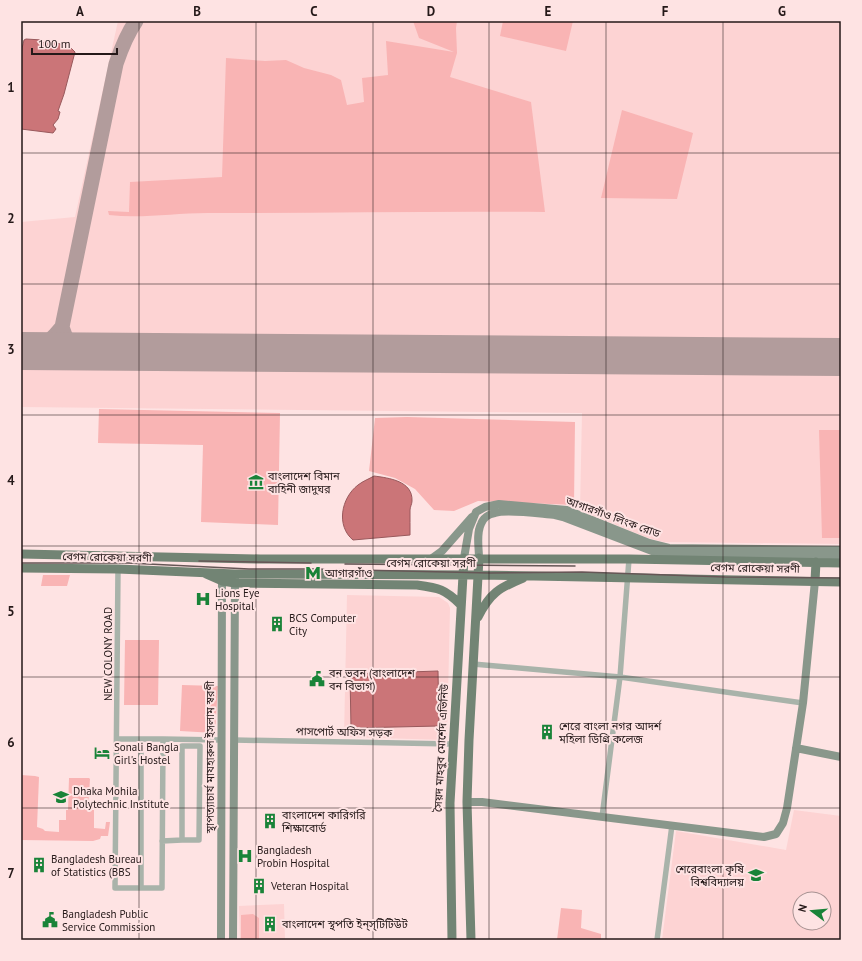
<svg xmlns="http://www.w3.org/2000/svg" width="862" height="961" font-family="'PT Sans','Noto Sans Bengali',sans-serif">
<style>
.built{fill:#fdd3d3;fill-rule:evenodd}
.green{fill:#f9b4b4}
.water{fill:#cb7578;stroke:#99595c}
.lines{fill:none;stroke-linecap:round;stroke-linejoin:round}
.taxiway{stroke:#b29c9c;stroke-width:15}
.runway{stroke:#b29c9c;stroke-width:38}
.street{stroke:#a9b3aa;stroke-width:5.5}
.secondary{stroke:#89978b;stroke-width:8}
.primary{stroke:#728474;stroke-width:9}
.rail{stroke:#665656;stroke-width:1.5}
.grid{fill:none;stroke:#251919;stroke-width:1;stroke-opacity:0.55}
.labels{text-anchor:middle;dominant-baseline:central;stroke-width:4;stroke-linejoin:round;paint-order:stroke}
.poi-label{font-size:11px;fill:#251919;stroke:#fee3e3;text-anchor:start}
.street-label{font-size:11px;fill:#251919;stroke:#fee3e3}
.neatline{fill:none;stroke:#251919;stroke-width:1.5}
.grid-label{font-size:13px;text-anchor:middle;font-weight:bold;fill:#251919}
</style>
<rect width="100%" height="100%" fill="#fee3e3"/>
<path class="built" d="M118,21H841V544L664,542L648,538L580,510L582,413L21,407V222L75,217Z
M347,595L439,597L448,603L450,608L447,740L344,737Z
M794,810L841,816V940H662L676,831L786,850ZM800,899H824V923H800Z
M284,904L285,940H240L239,906Z"/>
<path class="green" d="M413,21H457L456,28L457,53L450,77L531,102L545,212C435,211 325,213 215,213C179,212 144,219 109,215L108,211L129,212L130,182L222,177L226,58L265,61L286,60L304,68L331,75L341,80L347,105L364,102L362,78L388,75L386,41L454,52L419,38Z
M503,21H573L566,51L500,36Z
M622,110L693,133L677,199L601,198Z
M99,409L280,413L278,525L201,522L203,445L98,443Z
M407,417L575,422L574,505L478,501L454,511L434,510L415,489L395,478L369,471L375,418Z
M819,430H841V538H822Z
M43,575H70L67,586H41Z
M125,640H159L158,705H124Z
M182,685L218,686L215,733L180,731Z
M21,775L35,776L39,777L37,827L43,829L45,831L59,832V820H66V810H68L69,778H89L90,779L88,808L85,810H94V828L105,829L106,822H110L108,836H101L100,839L93,841L21,840Z
M561,908L582,910L581,928L601,934V940H557Z
M253,914L259,918V940H241V915Z"/>
<path class="water" d="M26,39L42,40L43,43L47,40L70,47L75,52L64,94L58,111L60,112L58,119L53,125L56,129L53,133L21,129V53L24,40Z
M374,476C389,478 413,481 412,501C412,504 410,507 410,510C410,518 410,527 410,535L353,540C336,526 341,498 358,485C363,481 369,479 374,476Z
M438,671L439,726L351,728L350,674Z"/>
<g class="lines">
<path class="taxiway" d="M34,351C46,346 54,337 62,327
M81,351C71,347 65,338 62,327L116,64C121,49 127,34 136,21"/>
<path class="runway" d="M21,351L841,357"/>
<path class="street" d="M118,569L115,888H141V739V888H162L163,739L221,740
M473,664L620,677L803,703
M117,739H163
M235,740L453,744
M602,817L620,677L629,559
M162,841L182,840V746H200L199,840H182
M657,940L672,825"/>
<path class="secondary" d="M464,558L469,529L476,512L485,507L499,504L567,510L649,543L669,548L841,550
M479,558C479,548 476,534 481,524C483,518 489,514 495,513C507,509 541,514 555,515L563,517L652,551L660,553L841,557
M431,559L442,551L472,517
M796,748L841,757
M467,802H482L764,837L776,834L783,823L787,808L803,703L815,581
M221,940L222,575
M233,940L235,577"/>
<path class="primary" d="M21,554L260,559H629L841,563
M21,568L118,569L235,574L479,575L841,582
M206,574L222,581L235,583L417,585C439,588 445,589 461,605
M815,581L816,562
M478,617C490,593 499,588 523,578
M452,940L450,803L464,558
M471,940L467,802L469,740L479,558"/>
<path class="rail" d="M199,561L311,563
M21,563H128L249,569H314L490,573L582,572L725,577L841,578
M345,564L575,566"/>
</g>
<path class="grid" d="M139,21V940M256,21V940M373,21V940M489,21V940M606,21V940M723,21V940M21,153H841M21,284H841M21,415H841M21,546H841M21,677H841M21,808H841"/>
<defs>
<symbol id="museum-bare" viewBox="-9 -9 18 18"><path d="M0-6L6-3V-2H-6V-3ZM-5-1h2V3h-2ZM-1-1h2V3h-2ZM3-1h2V3H3ZM-6 4H6V6H-6Z" fill="#198338" stroke="#fee3e3" stroke-width="2.5" paint-order="stroke"/></symbol>
<symbol id="metro-bare" viewBox="-9 -9 18 18"><path d="M-5.5 5V-5H-3L0 0L3-5H5.5V5H3V-.5L0 4L-3-.5V5Z" fill="#198338" stroke="#fee3e3" stroke-width="2.5" paint-order="stroke"/></symbol>
<symbol id="hospital-bare" viewBox="-9 -9 18 18"><path d="M-5-5h3v3.5h4V-5h3V5h-3V1.5h-4V5h-3Z" fill="#198338" stroke="#fee3e3" stroke-width="2.5" paint-order="stroke"/></symbol>
<symbol id="building-bare" viewBox="-9 -9 18 18"><path d="M-4-6H4V6H1V3H-1V6H-4ZM-2.5-4.3h1.7v1.8h-1.7ZM.8-4.3h1.7v1.8H.8ZM-2.5-1h1.7V.8h-1.7ZM.8-1h1.7V.8H.8Z" fill="#198338" stroke="#fee3e3" stroke-width="2.5" paint-order="stroke"/></symbol>
<symbol id="civic-bare" viewBox="-9 -9 18 18"><path d="M-.6-6.5H3V-4.5H.6V-3L4-1V1h2V6H-6V1h2V-1L-.6-3ZM-1.2 2.5V6h2.4V2.5Z" fill="#198338" stroke="#fee3e3" stroke-width="2.5" paint-order="stroke"/></symbol>
<symbol id="hotel-bare" viewBox="-9 -9 18 18"><path d="M-6-4.5h1.5V1H6V5H4.5V3h-9V5H-6ZM-4 0a1.8 1.8 0 1 1 3.6 0ZM.5 0V-2.5h3Q6-2.5 6 0Z" fill="#198338" stroke="#fee3e3" stroke-width="2.5" paint-order="stroke"/></symbol>
<symbol id="university-bare" viewBox="-9 -9 18 18"><path d="M0-5L7-2L0 1L-7-2ZM-4 1L0 2.5L4 1V4Q0 6-4 4Z" fill="#198338" stroke="#fee3e3" stroke-width="2.5" paint-order="stroke"/></symbol>
</defs>
<g fill-rule="evenodd">
<use href="#museum-bare" x="245" y="471" width="22" height="22"/>
<use href="#metro-bare" x="302" y="562" width="22" height="22"/>
<use href="#hospital-bare" x="192" y="588" width="22" height="22"/>
<use href="#building-bare" x="266" y="613" width="22" height="22"/>
<use href="#civic-bare" x="306" y="668" width="22" height="22"/>
<use href="#building-bare" x="536" y="721" width="22" height="22"/>
<use href="#hotel-bare" x="91" y="742" width="22" height="22"/>
<use href="#university-bare" x="50" y="786" width="22" height="22"/>
<use href="#building-bare" x="259" y="810" width="22" height="22"/>
<use href="#hospital-bare" x="234" y="845" width="22" height="22"/>
<use href="#building-bare" x="28" y="854" width="22" height="22"/>
<use href="#university-bare" x="745" y="864" width="22" height="22"/>
<use href="#building-bare" x="248" y="875" width="22" height="22"/>
<use href="#civic-bare" x="39" y="909" width="22" height="22"/>
<use href="#building-bare" x="259" y="913" width="22" height="22"/>
</g>
<g class="labels">
<g class="poi-label">
<text x="268" y="476">বাংলাদেশ বিমান<tspan x="268" dy="13">বাহিনী জাদুঘর</tspan></text>
<text x="325" y="573">আগারগাঁও</text>
<text x="215" y="593">Lions Eye<tspan x="215" dy="13">Hospital</tspan></text>
<text x="289" y="618">BCS Computer<tspan x="289" dy="13">City</tspan></text>
<text x="329" y="673">বন ভবন (বাংলাদেশ<tspan x="329" dy="13">বন বিভাগ)</tspan></text>
<text x="559" y="726">শেরে বাংলা নগর আদর্শ<tspan x="559" dy="13">মহিলা ডিগ্রি কলেজ</tspan></text>
<text x="114" y="747">Sonali Bangla<tspan x="114" dy="13">Girl's Hostel</tspan></text>
<text x="73" y="791">Dhaka Mohila<tspan x="73" dy="13">Polytechnic Institute</tspan></text>
<text x="282" y="815">বাংলাদেশ কারিগরি<tspan x="282" dy="13">শিক্ষাবোর্ড</tspan></text>
<text x="257" y="850">Bangladesh<tspan x="257" dy="13">Probin Hospital</tspan></text>
<text x="51" y="859">Bangladesh Bureau<tspan x="51" dy="13">of Statistics (BBS</tspan></text>
<text x="744" y="869" text-anchor="end">শেরেবাংলা কৃষি<tspan x="744" dy="13">বিশ্ববিদ্যালয়</tspan></text>
<text x="271" y="886">Veteran Hospital</text>
<text x="62" y="914">Bangladesh Public<tspan x="62" dy="13">Service Commission</tspan></text>
<text x="282" y="924">বাংলাদেশ স্থপতি ইন্‌স্‌টিটিউট</text>
</g>
<g class="street-label">
<text transform="translate(613 517) rotate(20)">আগারগাঁও লিংক রোড</text>
<text transform="translate(107 557) rotate(1)">বেগম রোকেয়া সরণী</text>
<text x="431" y="563">বেগম রোকেয়া সরণী</text>
<text transform="translate(755 568) rotate(1)">বেগম রোকেয়া সরণী</text>
<text transform="translate(108 654) rotate(-90)">NEW COLONY ROAD</text>
<text transform="translate(344 732) rotate(1)">পাসপোর্ট অফিস সড়ক</text>
<text transform="translate(441 748) rotate(-87)">সৈয়দ মাহবুব মোর্শেদ এভিনিউ</text>
<text transform="translate(210 757) rotate(-90)">স্থাপত্যাচার্য মাযহারুল ইসলাম স্বরণী</text>
</g>
</g>
<rect width="862" height="961" fill="none" stroke="#fee3e3" stroke-width="44"/>
<g transform="translate(812 911) rotate(286)"><circle r="19" fill="#fee3e3" stroke="#a79292"/>
<path d="M0-3L7 15L0 10L-7 15Z" fill="#198338"/>
<text y="-6" font-size="11" font-weight="bold" text-anchor="middle" fill="#251919">N</text>
</g>
<path d="M32 48v6h85v-6" fill="none" stroke="#251919" stroke-width="2"/>
<text x="38" y="48" font-size="12" fill="#251919" stroke="#fee3e3" stroke-width="3" paint-order="stroke">100 m</text>
<rect x="22" y="22" width="818" height="917" class="neatline"/>
<g class="grid-label">
<text x="80" y="16">A</text>
<text x="197" y="16">B</text>
<text x="314" y="16">C</text>
<text x="431" y="16">D</text>
<text x="548" y="16">E</text>
<text x="665" y="16">F</text>
<text x="782" y="16">G</text>
<text x="11" y="92">1</text>
<text x="11" y="223">2</text>
<text x="11" y="354">3</text>
<text x="11" y="485">4</text>
<text x="11" y="616">5</text>
<text x="11" y="747">6</text>
<text x="11" y="878">7</text>
</g>
</svg>
